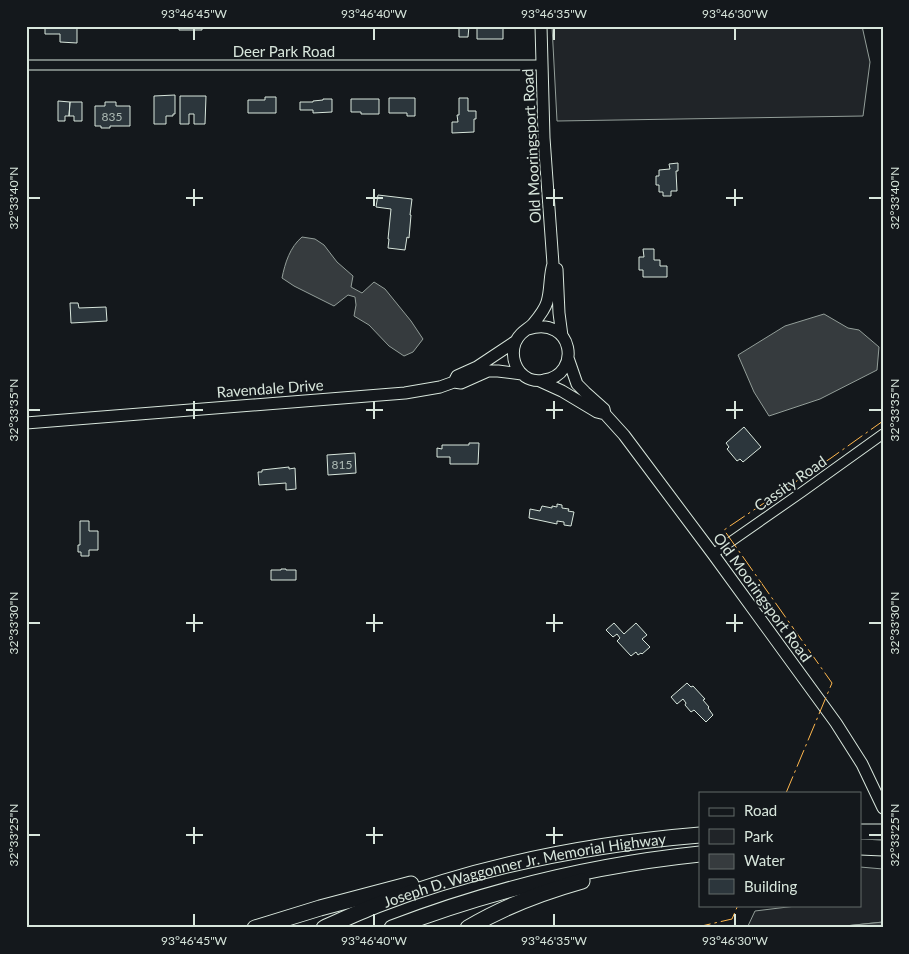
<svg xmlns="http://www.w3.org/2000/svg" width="909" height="954" font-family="Lato,sans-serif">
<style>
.green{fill:#202428;stroke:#939e99}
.water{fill:#363b3e;stroke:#939e99}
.building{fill:#2c363c;stroke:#d8e6dc}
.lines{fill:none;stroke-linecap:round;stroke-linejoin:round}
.street-casing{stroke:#d8e6dc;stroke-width:11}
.secondary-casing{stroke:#d8e6dc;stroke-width:13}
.highway-casing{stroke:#d8e6dc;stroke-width:17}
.street{stroke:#14181c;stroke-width:9}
.secondary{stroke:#14181c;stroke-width:11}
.highway{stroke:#14181c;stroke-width:15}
.power{stroke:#ffb74d;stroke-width:1;stroke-dasharray:18 4 2.5 4;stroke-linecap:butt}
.ticks{fill:none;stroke:#d8e6dc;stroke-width:2}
.labels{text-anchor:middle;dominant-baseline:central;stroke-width:4;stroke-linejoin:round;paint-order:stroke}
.number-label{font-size:12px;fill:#adbab4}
.street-label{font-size:15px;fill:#d8e6dc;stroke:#14181c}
.neatline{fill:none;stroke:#d8e6dc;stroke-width:2}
.ticks-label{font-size:12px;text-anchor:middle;fill:#d8e6dc}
</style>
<rect width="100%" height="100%" fill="#14181c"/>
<path class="green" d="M552,26H862L870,62L863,116L557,121Z
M860,867L883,869V922L826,928H747L755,911L804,905H860Z"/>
<path class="water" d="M302,237L315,239L324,245L337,262L353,276L351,287L362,293L374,282L385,289L411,321L423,339L413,352L404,356L389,346L369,325L354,316L356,305L355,297L348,295L334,306L294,286L282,278C285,263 290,247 302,237Z
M824,314L848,328L859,330L879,347L877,370L820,399L769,416L754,392L738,355L785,326Z
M883,922V928H826Z"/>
<path class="building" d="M45,26H77V43L60,42V34H45Z
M179,26H202V30H179Z
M456,26H469L468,37H459V26Z
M477,26H503V39H477Z
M175,95V114H173V116H166V124H154V96Z
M180,96H206L205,124H194V114H189V124H180Z
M265,97H276V113H248V100H265Z
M389,98H415V116H407V113H389Z
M459,98H468V111H476V119H474V132L452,133V122H458L457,115H459Z
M323,99H332V112L313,113V110H300V102H313V101L323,100Z
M351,99H379V114H361V112H351Z
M58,101L70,102L69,116H65V121H58Z
M70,102H82V121H74V116H69Z
M105,102H116V106H130V126H110V128H101V126H95V106H105Z
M678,163V171H676L677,191H671V196H663V192H659V185H656V176H659V170L670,169L669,164Z
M378,195L412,199L410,215H411L409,238L407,237L405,250L388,248L389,239H388L391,209L376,207Z
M643,249H654V260H660V266H667V277H643V270H639V257H644Z
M70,303H78L79,308L106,307L107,321L71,323Z
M744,427L761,447L743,462L740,459L737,461L727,449L729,447L726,443Z
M469,443H479L478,464H450V457H437V448L442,449V445H469Z
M355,453L356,473L328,475L327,455Z
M289,467V469L295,468L296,489L286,490V483L259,485L258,472H262V470Z
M557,504L562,505V508L569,509L568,511L574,512L571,526L564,525V522L557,521V524L529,518L530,509L540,511L542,506L552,508V506L557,507Z
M80,521H89V531H98V550H89V556H81V552H78V545H80Z
M281,569H286V570H296V580H271V570H281Z
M614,623L624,634L636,623L647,635L642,639L650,647L642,654L641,653L638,655L636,652L631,656L617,641L620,638L617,634L613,637L606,630Z
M687,683L691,687L693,686L705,699L703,700L709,707L708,708L713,715L706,722L694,710L691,712L685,705L686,703L683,699L677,704L671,697Z"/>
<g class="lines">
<defs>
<path id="street" d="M26,65H542
M713,554L802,492L883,434"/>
<path id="secondary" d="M557,269L559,313L562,336
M528,329C574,315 582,375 544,380C535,382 526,379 520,372C511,361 511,344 521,334C525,330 529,328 533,324C538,318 545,309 547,302C551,289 549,276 553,264L544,138L541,26
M568,358L577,384L585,392L604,409L605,414L624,435L713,554L836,723L862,764L883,808
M540,381L562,391L597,412L605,414
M454,382L457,376L477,367L516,341
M26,423L405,393L440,387L454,382L461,383L488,371H498L522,374"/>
<g id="highway">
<path d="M860,832H883"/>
<path d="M860,847L883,848"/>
<path d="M255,928L320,908L411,884"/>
<path id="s1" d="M324,928C342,920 359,912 377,905C479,866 591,844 700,835"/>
<path d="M392,928C491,890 594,865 700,854"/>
<path d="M468,928C503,907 543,892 582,881"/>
</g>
</defs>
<use href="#street" class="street-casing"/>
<use href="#secondary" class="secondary-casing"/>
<use href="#highway" class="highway-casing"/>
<use href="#street" class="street"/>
<use href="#secondary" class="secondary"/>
<use href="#highway" class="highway"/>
<path class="power" d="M786,793L832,683L724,530L831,458L883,421
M693,928L732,919L738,905"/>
</g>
<path class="ticks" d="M194,28V40M374,28V40M554,28V40M735,28V40M194,189V206M374,189V206M554,189V206M735,189V206M28,198H40M186,198H203M366,198H383M546,198H563M726,198H743M869,198H882M194,401V419M374,401V419M554,401V419M735,401V419M28,410H40M186,410H203M366,410H383M546,410H563M726,410H743M869,410H882M194,614V632M374,614V632M554,614V632M735,614V632M28,623H40M186,623H203M366,623H383M546,623H563M726,623H743M869,623H882M194,827V844M374,827V844M554,827V844M28,835H40M186,835H203M366,835H383M546,835H563M869,835H882M194,914V926M374,914V926M554,914V926M735,914V926"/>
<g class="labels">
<g class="number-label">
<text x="112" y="116">835</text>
<text x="342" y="464">815</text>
</g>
<g class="street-label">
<text x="284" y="51">Deer Park Road</text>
<text transform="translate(531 146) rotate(-93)">Old Mooringsport Road</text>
<text transform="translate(270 388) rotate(-4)">Ravendale Drive</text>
<text transform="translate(790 483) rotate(-35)">Cassity Road</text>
<text transform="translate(763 597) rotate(54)">Old Mooringsport Road</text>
<text stroke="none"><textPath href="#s1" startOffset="210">Joseph D. Waggonner Jr. Memorial Highway</textPath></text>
</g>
</g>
<rect width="909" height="954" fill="none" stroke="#14181c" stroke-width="55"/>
<rect x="699" y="792" width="162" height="115" fill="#14181c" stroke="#626a69"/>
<rect x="709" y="808" width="25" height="8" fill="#14181c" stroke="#626a69"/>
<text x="744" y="816" font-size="15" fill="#d8e6dc">Road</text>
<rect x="709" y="829" width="25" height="15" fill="#202428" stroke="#626a69"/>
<text x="744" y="842" font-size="15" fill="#d8e6dc">Park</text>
<rect x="709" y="854" width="25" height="15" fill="#363b3e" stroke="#626a69"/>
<text x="744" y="866" font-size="15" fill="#d8e6dc">Water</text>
<rect x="709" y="879" width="25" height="15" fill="#2c363c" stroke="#626a69"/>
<text x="744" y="892" font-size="15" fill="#d8e6dc">Building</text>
<rect x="28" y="28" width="854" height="898" class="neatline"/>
<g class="ticks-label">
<text x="194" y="18">93°46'45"W</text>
<text x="374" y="18">93°46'40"W</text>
<text x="554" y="18">93°46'35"W</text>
<text x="735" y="18">93°46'30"W</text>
<text transform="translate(14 198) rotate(-90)" y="4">32°33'40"N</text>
<text transform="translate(895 198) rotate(-90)" y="4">32°33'40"N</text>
<text transform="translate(14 410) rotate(-90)" y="4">32°33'35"N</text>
<text transform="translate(895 410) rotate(-90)" y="4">32°33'35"N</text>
<text transform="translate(14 623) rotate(-90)" y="4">32°33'30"N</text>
<text transform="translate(895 623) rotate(-90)" y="4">32°33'30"N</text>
<text transform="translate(14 835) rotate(-90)" y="4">32°33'25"N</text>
<text transform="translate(895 835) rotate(-90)" y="4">32°33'25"N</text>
<text x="194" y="945">93°46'45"W</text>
<text x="374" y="945">93°46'40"W</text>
<text x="554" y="945">93°46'35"W</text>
<text x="735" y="945">93°46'30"W</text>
</g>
</svg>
